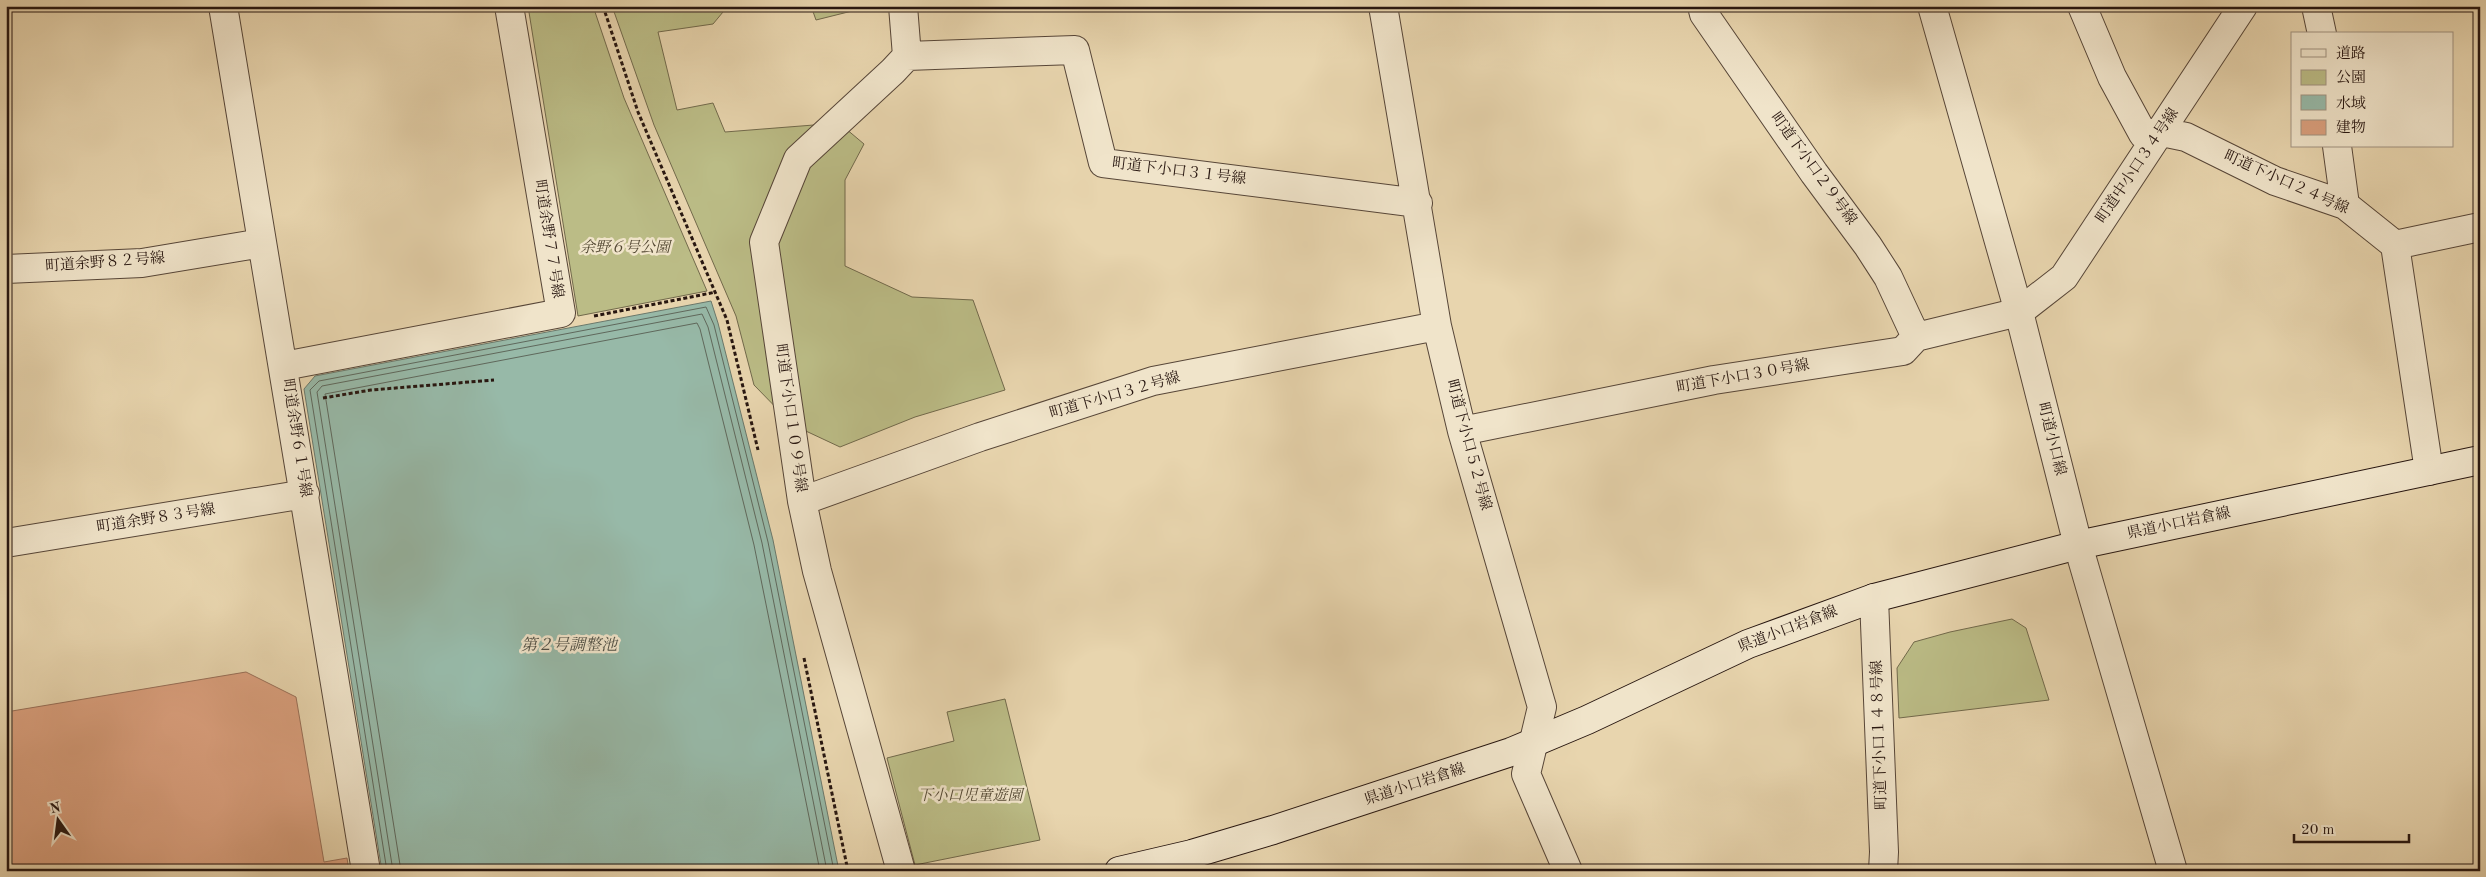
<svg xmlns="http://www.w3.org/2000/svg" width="2486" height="877" font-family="'Old Standard TT','Noto Serif JP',serif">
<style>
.green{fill:#bbbc86;stroke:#71694b}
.water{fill:#97b9a8;stroke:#6a786b}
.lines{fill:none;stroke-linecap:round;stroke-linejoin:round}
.shore{stroke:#5f685c;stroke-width:1}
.building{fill:#daa07e;stroke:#997058}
.minor-casing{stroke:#574638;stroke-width:30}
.tertiary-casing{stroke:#574638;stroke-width:30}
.secondary-casing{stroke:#271610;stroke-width:30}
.path{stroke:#271610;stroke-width:3;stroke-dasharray:4 2.5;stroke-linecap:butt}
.minor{stroke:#f0e4ca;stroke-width:28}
.tertiary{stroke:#f0e4ca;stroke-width:28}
.secondary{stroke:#f0e4ca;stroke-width:28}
.labels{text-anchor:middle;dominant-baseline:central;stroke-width:5;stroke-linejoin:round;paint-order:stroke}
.street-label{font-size:15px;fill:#271610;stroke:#f0e4ca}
.park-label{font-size:15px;font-style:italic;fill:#534833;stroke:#f0e4ca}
.water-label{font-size:16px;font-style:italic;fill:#4e4f45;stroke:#f0e4ca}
</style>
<rect width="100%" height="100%" fill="#e8d5ae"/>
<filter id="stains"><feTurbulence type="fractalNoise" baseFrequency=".004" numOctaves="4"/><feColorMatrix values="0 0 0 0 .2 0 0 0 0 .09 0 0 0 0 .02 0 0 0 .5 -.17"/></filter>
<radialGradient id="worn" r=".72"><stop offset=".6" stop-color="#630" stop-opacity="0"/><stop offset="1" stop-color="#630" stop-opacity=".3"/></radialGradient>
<path class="green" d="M528,6H593L624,98L707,291L578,316Z
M612,6H728L713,24L658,32L677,110L713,103L725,132L839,123L864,144L845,180V266L912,297L973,300L1005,390L915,417L840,447L793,425L754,385L736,316L654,125Z
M811,6H859L860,9L816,20Z
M2012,619L2026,628L2049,700L1899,718L1897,668L1914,642L1950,632Z
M1005,699L1040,840L915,865L887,758L954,741L947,712Z"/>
<path class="water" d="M711,301L718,323L773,540L839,871H382L304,389L315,376Z"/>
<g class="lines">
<path class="shore" d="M387,871L310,390L319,381L706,307L714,325L768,542L834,871
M393,871L317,392L322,386L702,314L708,327L762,543L827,871
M401,871L325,394L697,323L700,329L754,545L820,871"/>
</g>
<path class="building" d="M246,672L296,697L324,862L347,858L349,871H6V712Z"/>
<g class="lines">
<defs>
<path id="minor" d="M223,6L366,871
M1383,6L1437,326L1462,431L1542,707L1526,774L1568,871
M1702,6L1704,14L1814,173L1868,246L1888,277L1916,337
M2082,6L2112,77L2143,134L2162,132L2186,137L2275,181L2345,205L2395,245L2429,471
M2316,6L2322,34
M907,56L1075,50L1103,163L1418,203
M2337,146L2345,205
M2395,245L2480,227
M6,269L142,263L262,243
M284,366L561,313L509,6
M1462,431L1714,380L1903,351L1916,337L2019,312L2064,277L2243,6
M802,501L980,437L1153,381L1437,326
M6,543L305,494
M1874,598L1884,852L1883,871
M901,871L817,571L802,501L764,242L798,159L893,71L907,56L903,6"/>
<path id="tertiary" d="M1932,6L2019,312L2078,545L2173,871"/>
<path id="secondary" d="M1119,871L1192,854L1273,830L1511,752L1587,720L1748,644L1874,598L2078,545L2480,460"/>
</defs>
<use href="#minor" class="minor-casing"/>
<use href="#tertiary" class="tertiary-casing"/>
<use href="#secondary" class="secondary-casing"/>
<path class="path" d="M603,6L638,112L727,320L758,450
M594,316L716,292
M323,398L371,390L494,380
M804,658L848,871"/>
<use href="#minor" class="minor"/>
<use href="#tertiary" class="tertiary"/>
<use href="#secondary" class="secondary"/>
</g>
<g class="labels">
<g class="street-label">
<text transform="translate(2138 166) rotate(-56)">町道中小口３４号線</text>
<text transform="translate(1813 169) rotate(54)">町道下小口２９号線</text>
<text transform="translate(1179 172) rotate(7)">町道下小口３１号線</text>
<text transform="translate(2286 183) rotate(24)">町道下小口２４号線</text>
<text transform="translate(548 239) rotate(81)">町道余野７７号線</text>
<text transform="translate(105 263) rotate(-4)">町道余野８２号線</text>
<text transform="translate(1743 377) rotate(-10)">町道下小口３０号線</text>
<text transform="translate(1115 396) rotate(-16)">町道下小口３２号線</text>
<text transform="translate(790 418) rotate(82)">町道下小口１０９号線</text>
<text transform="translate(296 438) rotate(81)">町道余野６１号線</text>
<text transform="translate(2051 439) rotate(76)">町道小口線</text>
<text transform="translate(1468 445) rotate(75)">町道下小口５２号線</text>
<text transform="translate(156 519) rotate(-9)">町道余野８３号線</text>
<text transform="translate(2179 524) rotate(-12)">県道小口岩倉線</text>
<text transform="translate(1788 630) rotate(-21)">県道小口岩倉線</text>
<text transform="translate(1880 735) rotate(-92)">町道下小口１４８号線</text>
<text transform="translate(1415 785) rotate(-18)">県道小口岩倉線</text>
</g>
<g class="park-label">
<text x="625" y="248">余野６号公園</text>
<text x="970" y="796">下小口児童遊園</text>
</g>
<g class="water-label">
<text x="569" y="646">第２号調整池</text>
</g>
</g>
<rect width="2486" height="877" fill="none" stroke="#e8d5ae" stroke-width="25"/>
<rect x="8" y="8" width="2471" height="862" fill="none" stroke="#271610" stroke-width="2.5"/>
<rect x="12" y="12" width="2461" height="852" fill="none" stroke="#271610"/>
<rect x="2291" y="32" width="162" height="115" fill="#f0e4ca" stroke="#a09280"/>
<rect x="2301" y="49" width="25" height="8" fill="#f0e4ca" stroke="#a09280"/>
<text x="2336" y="58" font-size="15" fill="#271610">道路</text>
<rect x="2301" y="70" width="25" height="15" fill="#bbbc86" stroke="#a09280"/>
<text x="2336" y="82" font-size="15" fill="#271610">公園</text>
<rect x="2301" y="95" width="25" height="15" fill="#97b9a8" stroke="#a09280"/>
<text x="2336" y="108" font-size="15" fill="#271610">水域</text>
<rect x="2301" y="120" width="25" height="15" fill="#daa07e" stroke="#a09280"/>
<text x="2336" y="132" font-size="15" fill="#271610">建物</text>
<g transform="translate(58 820) rotate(346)" stroke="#f0e4ca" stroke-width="4" paint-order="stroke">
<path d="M0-4L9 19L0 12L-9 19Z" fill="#271610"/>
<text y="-8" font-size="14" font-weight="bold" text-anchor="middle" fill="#271610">N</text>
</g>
<path d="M2294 834v8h115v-8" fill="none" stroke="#271610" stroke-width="2.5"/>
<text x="2301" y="834" font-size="15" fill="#271610" stroke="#f0e4ca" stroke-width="4" paint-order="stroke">20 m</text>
<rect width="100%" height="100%" filter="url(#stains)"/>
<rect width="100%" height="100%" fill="url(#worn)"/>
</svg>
